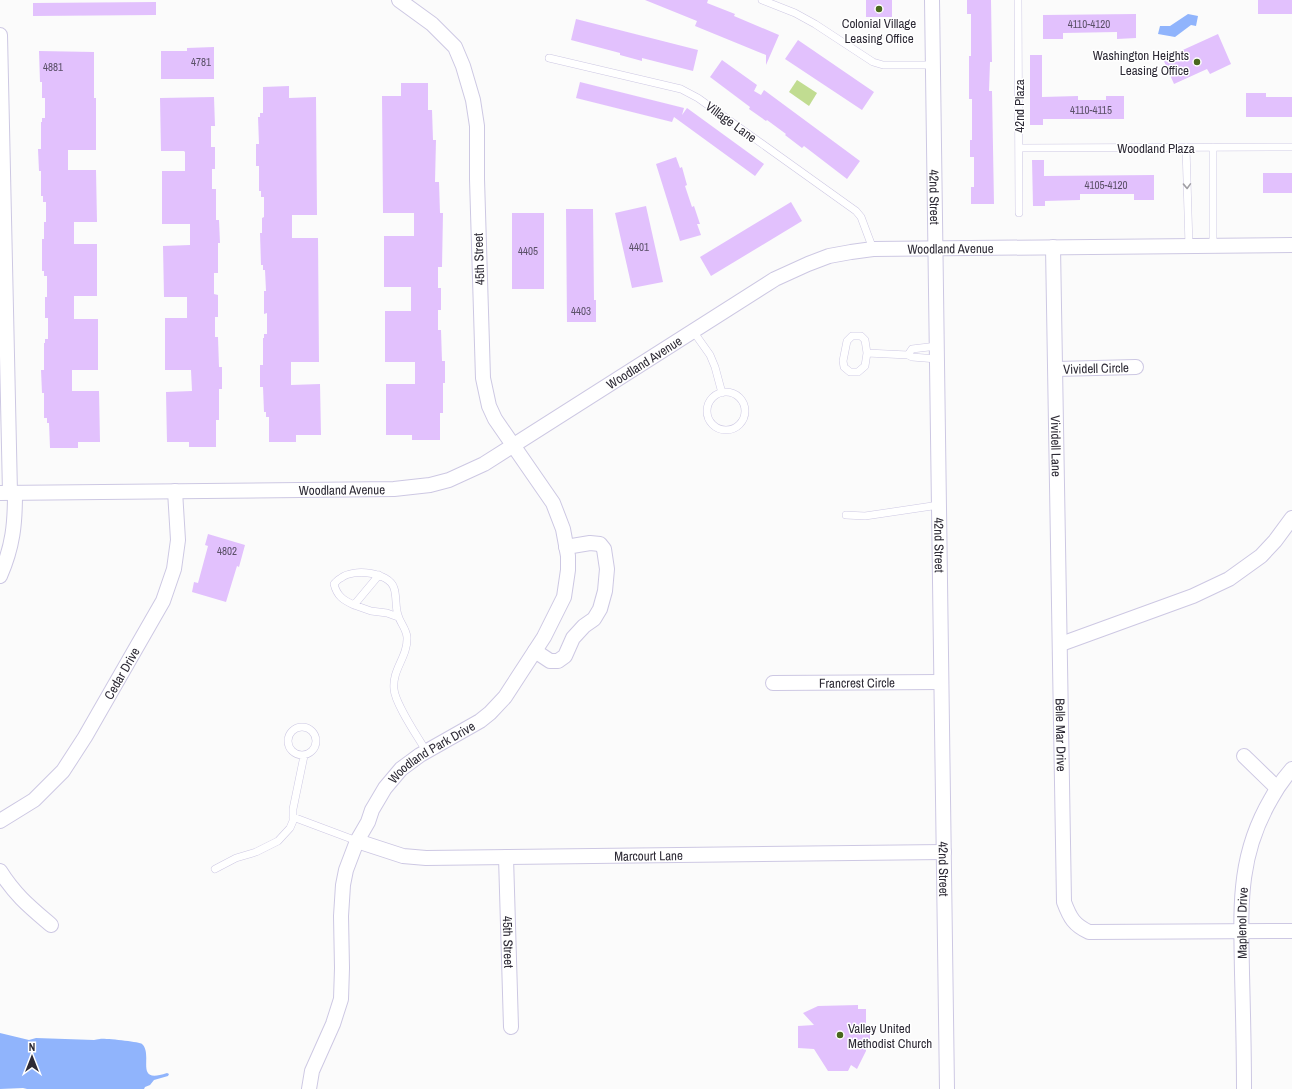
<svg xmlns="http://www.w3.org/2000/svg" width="1292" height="1089" font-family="'Archivo Narrow',sans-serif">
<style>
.green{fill:#c1dc91}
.water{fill:#90b4fc}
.building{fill:#e2c1fd}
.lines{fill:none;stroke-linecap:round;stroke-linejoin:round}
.service-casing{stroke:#cdc8e3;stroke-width:8}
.minor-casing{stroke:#cdc8e3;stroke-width:16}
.service{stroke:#fff;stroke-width:7}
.minor{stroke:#fff;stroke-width:14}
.oneway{stroke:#a09fa4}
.poi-dot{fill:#48681d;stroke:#fff;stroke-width:1.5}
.labels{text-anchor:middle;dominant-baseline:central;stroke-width:3;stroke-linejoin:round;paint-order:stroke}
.number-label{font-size:11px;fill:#5a5067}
.poi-label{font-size:13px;fill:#2d2a35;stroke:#fff}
.street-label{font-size:13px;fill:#2d2a35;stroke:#fff}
</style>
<rect width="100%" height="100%" fill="#fbfbfb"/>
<path class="green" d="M797,80L817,93L809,106L789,92Z"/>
<path class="water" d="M1188,14L1198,16L1196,26L1191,25L1175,37L1158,34L1160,26H1170Z
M0,1033L29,1040L36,1038L94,1040C96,1040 97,1039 100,1039C104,1038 140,1042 142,1044C154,1055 133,1085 167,1073L169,1074L168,1076L154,1080L150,1085L145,1087L144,1089H27L23,1088L0,1089Z"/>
<path class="building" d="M645,0H708L707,3L735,14L734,16L779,35L766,65V55L695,26L697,21Z
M866,0H892V17H866Z
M967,0H991L992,62H990L989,91H992L994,204H971V187H974V157H970V140H972V99H969V56H971V14H967Z
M1258,0H1292V14H1258Z
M156,2V15L33,16V3Z
M1136,14V38L1117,39V32L1063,33V39H1043V15Z
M576,19L698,50L693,71L642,58V61L620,55V53L571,40Z
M1218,34L1231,64L1210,74L1207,69L1174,84L1163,59Z
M798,40L874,92L862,110L785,59Z
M214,47V79H161V51H187V48Z
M39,51L94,52V98H96V150H68V170H96L97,222H74V244H97V296H74V319H98V370H72V391H99L100,442H78V448H50L49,423H47V418H44V393H42L41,370H44V343H45V339H48V318H45V297H47V276H44V271H42V239H44V222H46V202H43V196H41V171H39L38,149H41V122H42V118H45V98H42V82H40Z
M1030,55H1042V97L1078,96V100H1106V96H1124V119H1043V125H1030Z
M722,60L757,85L754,91L761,95L764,90L860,161L847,179L804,146L802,148L785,135L786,134L767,120L766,121L749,109L750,107L710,77Z
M580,82L684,108L682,115L687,108L764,164L755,176L674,117L672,122L576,98Z
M401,83H428V110H432L433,140H436L435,182H439L440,213H443L442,267H438V288H441V310H438V330H441L442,361H445V383H443V413H440V440H412V435H386V384H415V362H385V311H411V287H384V236H414V213H383L382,96H401Z
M289,86V98L316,97L317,215H292V238H318L319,362H291V385L320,384L321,435H296V442H269V417H266V412H264L263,387H260V365H263V338H264V334H267V313L264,314V291H266L265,270H263V265H261L260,233H262V218L264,217V197H261V191H259V166H256V144H259L258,117H260V113H263V87Z
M1246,93H1266V97H1292V117H1246Z
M214,97L215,126H211V147H215V169H212V189H216V220H219L220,243H218V273H214V294L218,295V317H215V337H218L219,367H222V389H219V420H216V447H189V442H167L166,392L192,391L191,370H165V318H187V297H164L163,246L190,245V224H162V171H185V152L184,151H161L160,98Z
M676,157L680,168L682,167L687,185L685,186L692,207L694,206L700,224H697L701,235L680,241L656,164Z
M1032,160H1044V176L1154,175V200H1134V194H1080V200L1045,201V206H1033Z
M1263,173H1292V193H1263Z
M791,202L802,221L711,276L700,257Z
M646,206L663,282L632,288L615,213Z
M566,209H593L594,300H596V322H567Z
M512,213H544V289H512Z
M208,534L245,545L239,567L237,566L226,602L192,592L194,582L198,583L208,546L205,545Z
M858,1005V1009H866V1025H870V1039H866V1051L857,1069L851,1065L848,1071H828L814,1049L798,1048V1026L814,1025L803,1013L818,1006Z"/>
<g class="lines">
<defs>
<path id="service" d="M762,0L795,13L815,24L873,62L883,65H933
M1018,0L1019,213
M549,58L681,89L698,98L856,211L861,217L873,249
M1186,147L1189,246
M1213,147V246
M1019,148L1292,147
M693,331L710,355L715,367L722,393
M867,353L865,340L861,336H852L847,341L843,361L844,367L850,372H858L865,366L867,353L908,355L912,357L937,359
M908,355L912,349L937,346
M707 411a19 19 0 1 1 38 0a19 19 0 1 1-38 0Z
M846,515L865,516L939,505
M379,575L354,605L371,611L387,613L398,617
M354,605C343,600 337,596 334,584C336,582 338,579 341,578C353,568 389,572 394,588C397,597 395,607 398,615C400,623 406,628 407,637C408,657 392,669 394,689C395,704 418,737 426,751
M288 741a14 14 0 1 1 28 0a14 14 0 1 1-28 0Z
M293,817L357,841
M215,869L236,858L256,852L278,841L290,828L293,821V809L304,756"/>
<g id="minor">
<path id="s1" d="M932,0L947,1089"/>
<path d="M0,35L10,493"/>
<path id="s2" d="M1053,247L1064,902C1070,918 1074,925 1089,932L1292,931"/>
<path id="s3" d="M1056,369L1136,367"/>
<path id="s4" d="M0,493L394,489L430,485L449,480L484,464L775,279L808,264L829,256L851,252L873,249L1292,245"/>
<path d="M0,576C13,546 15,524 15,493"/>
<path d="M1061,644L1193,596L1229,579L1261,556L1275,541L1292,518"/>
<path d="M535,651L550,661H558L565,656L573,638L584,626L594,619L600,609L605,591L607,569L604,549L600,544L590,543L566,547"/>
<path id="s5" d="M773,683L941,682"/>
<path d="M1244,756L1277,788"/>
<path id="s6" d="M0,821L34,800L63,771L85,737L163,601L174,569L178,540L175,491"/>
<path id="s7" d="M357,841L403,856L426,858L944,852"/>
<path id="s8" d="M506,857L511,1027"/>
<path d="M0,871C15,895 30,907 51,925"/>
<path id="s9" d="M309,1089L312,1071L333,1024L341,999L342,968L341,916L343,885L346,870L357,841L368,822L372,810L385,788L401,769L420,755L480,721L490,713L505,697L544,637L564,597L568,570V556L563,529L553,503L495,419L489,406L483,378L477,179V126L473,100L463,66L455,47L432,24L399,0"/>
<path id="s10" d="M1244,1089C1244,1050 1243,1012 1242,973C1241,908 1237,857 1271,799C1277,788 1284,778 1292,769"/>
</g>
</defs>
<use href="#service" class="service-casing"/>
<use href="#minor" class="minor-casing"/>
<use href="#service" class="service"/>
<use href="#minor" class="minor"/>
</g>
<defs><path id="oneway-chevron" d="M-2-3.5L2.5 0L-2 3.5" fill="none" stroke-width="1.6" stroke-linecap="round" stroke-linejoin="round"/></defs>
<use class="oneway" href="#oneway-chevron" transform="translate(1187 186) rotate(88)"/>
<g class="poi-dot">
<circle cx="879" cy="9" r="4"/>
<circle cx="1197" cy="62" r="4"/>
<circle cx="840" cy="1035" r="4"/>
</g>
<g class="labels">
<g class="number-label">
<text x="1089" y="24">4110-4120</text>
<text x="201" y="62">4781</text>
<text x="53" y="67">4881</text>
<text x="1091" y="110">4110-4115</text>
<text x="1106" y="185">4105-4120</text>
<text x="639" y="247">4401</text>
<text x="528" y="251">4405</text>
<text x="581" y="311">4403</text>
<text x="227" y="551">4802</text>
</g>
<g class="poi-label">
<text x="879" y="23">Colonial Village<tspan x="879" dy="15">Leasing Office</tspan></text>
<text x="1189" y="55" text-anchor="end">Washington Heights<tspan x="1189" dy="15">Leasing Office</tspan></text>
<text x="848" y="1028" text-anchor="start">Valley United<tspan x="848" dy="15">Methodist Church</tspan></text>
</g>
<g class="street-label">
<text transform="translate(1019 106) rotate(-90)">42nd Plaza</text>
<text transform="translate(731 122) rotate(36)">Village Lane</text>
<text x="1156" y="148">Woodland Plaza</text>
<text stroke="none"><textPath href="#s1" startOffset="197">42nd Street</textPath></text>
<text stroke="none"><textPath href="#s4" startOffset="1014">Woodland Avenue</textPath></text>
<text transform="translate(479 259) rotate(-92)">45th Street</text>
<text stroke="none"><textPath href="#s4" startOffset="678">Woodland Avenue</textPath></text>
<text stroke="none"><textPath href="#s3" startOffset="40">Vividell Circle</textPath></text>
<text stroke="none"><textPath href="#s2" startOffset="199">Vividell Lane</textPath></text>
<text stroke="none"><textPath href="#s4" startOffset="342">Woodland Avenue</textPath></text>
<text stroke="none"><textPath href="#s1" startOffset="545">42nd Street</textPath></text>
<text stroke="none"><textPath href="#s6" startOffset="195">Cedar Drive</textPath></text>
<text stroke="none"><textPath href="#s5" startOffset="84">Francrest Circle</textPath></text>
<text stroke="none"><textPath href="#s2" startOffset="488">Belle Mar Drive</textPath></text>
<text stroke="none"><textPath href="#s9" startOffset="376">Woodland Park Drive</textPath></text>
<text stroke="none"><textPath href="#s7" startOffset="294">Marcourt Lane</textPath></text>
<text stroke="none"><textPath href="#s1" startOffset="869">42nd Street</textPath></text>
<text stroke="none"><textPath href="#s10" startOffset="166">Maplenol Drive</textPath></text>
<text stroke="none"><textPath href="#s8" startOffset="85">45th Street</textPath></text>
</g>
</g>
<g transform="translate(32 1057)" stroke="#ffffff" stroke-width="3" paint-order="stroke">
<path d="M0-3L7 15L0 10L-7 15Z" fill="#2d2a35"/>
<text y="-6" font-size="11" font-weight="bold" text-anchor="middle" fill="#2d2a35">N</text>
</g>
</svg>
